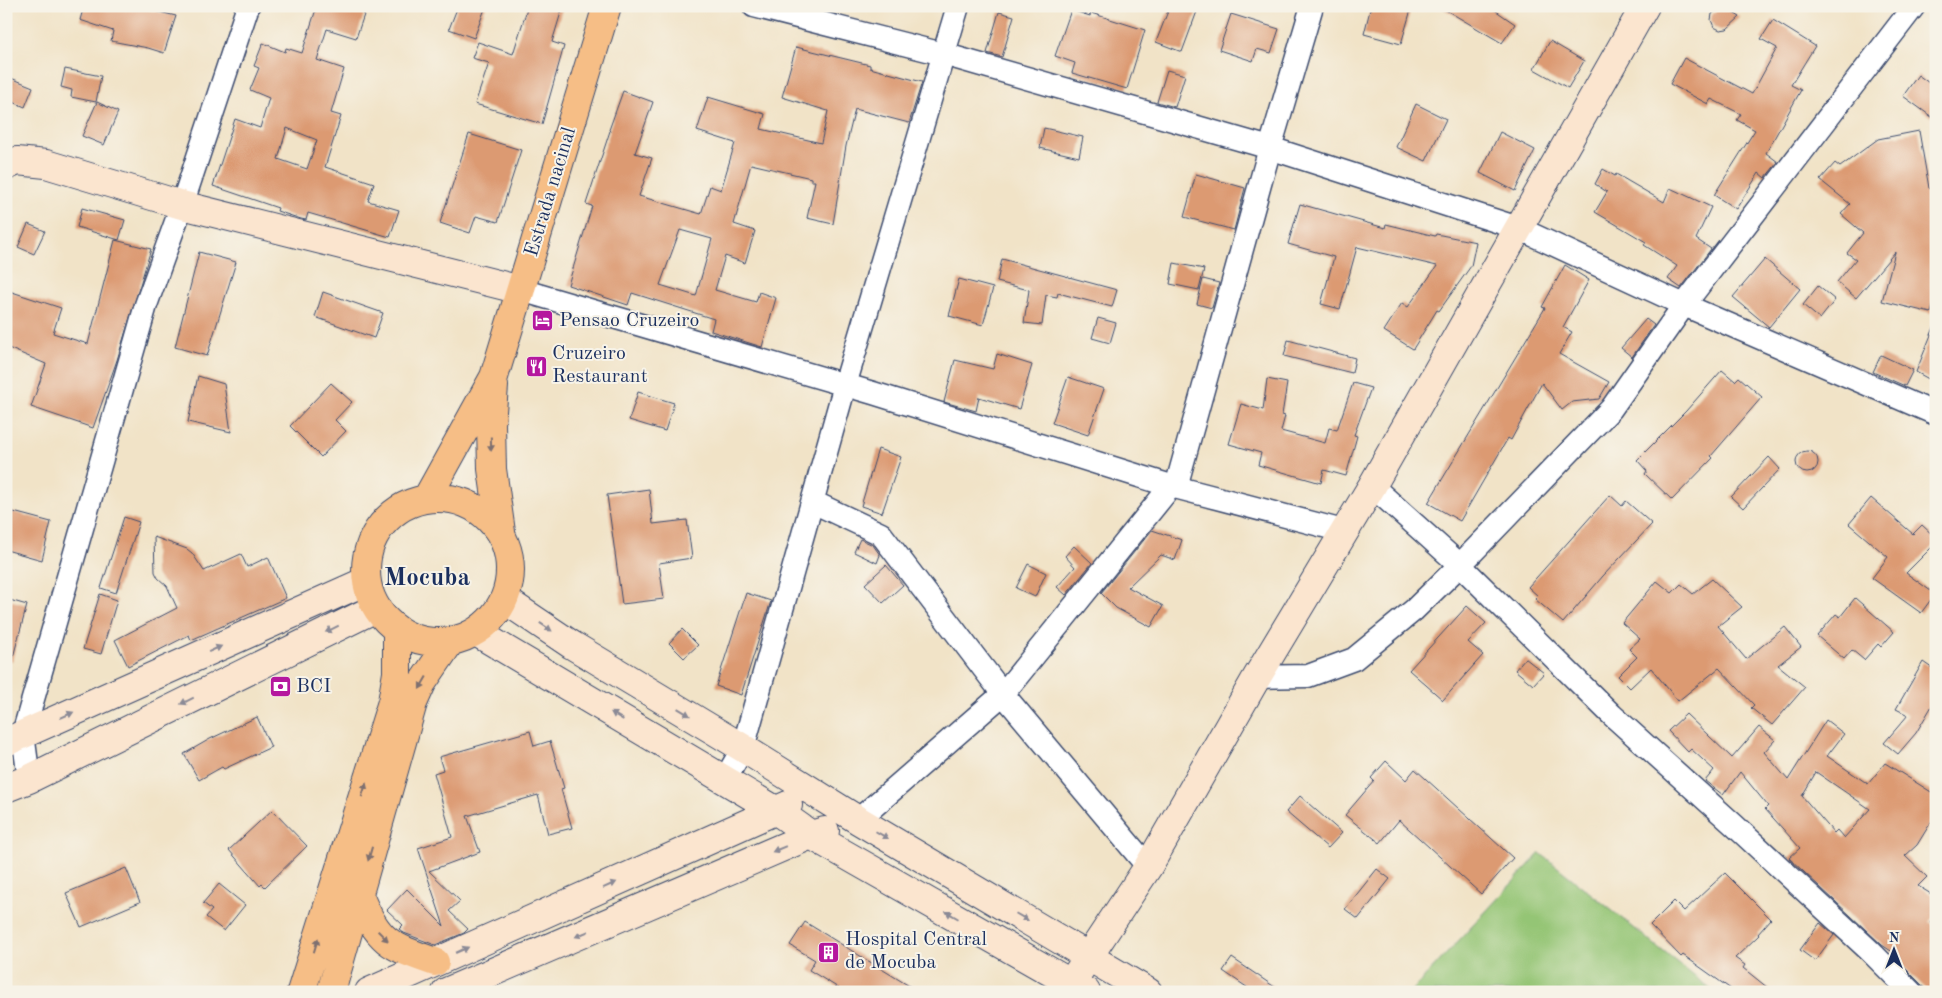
<svg xmlns="http://www.w3.org/2000/svg" width="1942" height="998" font-family="'Old Standard TT',serif">
<style>
.green{fill:#94c575;stroke:#587a6a}
.building{fill:#dc9a72;fill-rule:evenodd}
.lines{fill:none;stroke-linecap:round;stroke-linejoin:round}
.street-casing{stroke:#3b4a6e;stroke-width:25}
.secondary-casing{stroke:#3b4a6e;stroke-width:30}
.highway-casing{stroke:#3b4a6e;stroke-width:30}
.street{stroke:#fff;stroke-width:22}
.secondary{stroke:#fbe5cf;stroke-width:28}
.highway{stroke:#f6be86;stroke-width:28}
.oneway{fill:#7e6f70}
.oneway2{fill:#8b8a96}
.labels{text-anchor:middle;dominant-baseline:central;stroke-width:4;stroke-linejoin:round;paint-order:stroke}
.street-label{font-size:20px;fill:#1b2f5e;stroke:#f7f3e8}
.poi-label{font-size:20px;fill:#1b2f5e;stroke:#f7f3e8;text-anchor:start}
.district-label{font-size:25px;font-weight:bold;fill:#1b2f5e;stroke:#f7f3e8}
</style>
<rect width="100%" height="100%" fill="#f7f3e8"/>
<filter id="ink" filterUnits="userSpaceOnUse"><feTurbulence type="fractalNoise" baseFrequency=".02" numOctaves="2"/><feDisplacementMap in="SourceGraphic" scale="10" xChannelSelector="R" yChannelSelector="G"/><feConvolveMatrix kernelMatrix="1 2 1 2 8 2 1 2 1" color-interpolation-filters="sRGB"/></filter>
<filter id="wash" filterUnits="userSpaceOnUse"><feTurbulence type="fractalNoise" baseFrequency=".0096" numOctaves="4" result="noise"/><feDisplacementMap in="SourceGraphic" scale="20" xChannelSelector="R" yChannelSelector="G"/><feGaussianBlur stdDeviation="1.12" result="paint"/><feColorMatrix in="noise" values="0 0 0 0 0 0 0 0 0 0 0 0 0 0 0 0 0 1.4 0 .05"/><feComposite in="paint" operator="in"/></filter>
<g filter="url(#wash)">
<rect width="100%" height="100%" fill="#f1e3c7"/>
<path class="green" d="M1540,853L1714,992H1411Z"/>
<g id="blocks">
<path class="building" d="M84,6H135L176,16L164,53L148,48L111,41L113,31L80,20Z
M317,6H367L356,38L327,29L317,60L344,69L331,113L341,116L325,167L374,183L368,201L399,210L390,237L308,213L306,220L301,219L277,211L278,208L213,186L235,119L260,128L269,98L250,90L259,68L254,66L263,43L285,52L286,48L302,53ZM287,128L317,140L307,169L278,159Z
M458,6H486L474,38L449,29Z
M528,6H563L552,42L564,46L542,124L475,104L489,63L472,58L478,42L513,54Z
M1170,6H1199L1182,52L1156,42Z
M1371,6H1412L1401,44L1364,34Z
M1439,6H1489L1515,24L1502,43Z
M1725,8L1740,17L1727,29L1720,30L1714,27L1711,20L1712,14L1718,9Z
M1071,10L1090,16L1091,13L1145,30L1127,89L1072,73L1075,63L1055,56Z
M999,12L1014,16L1002,57L987,53Z
M1231,14L1279,29L1271,53L1257,49L1253,61L1219,50Z
M1773,20L1815,46L1791,85L1801,90L1766,153L1778,162L1765,178L1759,173L1736,209L1714,195L1755,130L1737,120L1741,114L1711,99L1708,104L1670,84L1684,58L1752,94L1777,48L1761,39Z
M1550,41L1584,61L1568,88L1534,69Z
M796,47L870,65V68L922,82L909,123L855,109L846,146L833,224L807,218L815,181H811V178L751,164L734,224L755,231L745,263L725,256L715,290L756,302L759,292L776,298L762,347L711,331L714,319L632,293L628,305L568,285L592,206L586,204L610,131L609,130L623,91L653,102L635,153L652,158L639,196L701,214L710,186L721,190L735,143L697,131L708,97L765,114L761,129L821,143L828,111L782,97ZM680,230L712,239L696,296L660,285Z
M65,69L101,76L96,102L71,97L72,90L61,87Z
M1167,70L1185,75L1175,107L1157,102Z
M1918,75L1936,88V120L1903,96Z
M6,76L33,87L25,107L6,99Z
M97,102L118,112L104,145L82,136Z
M1416,104L1446,119L1426,161L1396,147Z
M1044,128L1083,137L1079,157L1040,148Z
M1919,131L1929,188L1936,192V296L1931,313L1882,301L1895,252L1856,298L1837,282L1856,259L1847,253L1863,233L1841,214L1850,204L1820,180L1835,163L1840,167L1878,139Z
M1500,132L1535,150L1515,191L1480,173Z
M469,134L521,150L498,222L476,216L470,233L440,223Z
M1603,169L1615,176L1616,174L1664,202L1670,188L1711,207L1696,239L1711,249L1681,288L1668,279L1677,266L1644,245L1646,242L1595,212L1607,192L1595,184Z
M1196,174L1245,188L1234,230L1184,217Z
M1300,204L1385,228L1386,224L1435,236L1436,234L1476,242L1471,266L1439,311L1437,310L1413,349L1384,331L1402,303L1408,307L1437,266L1357,247L1340,309L1321,304L1334,257L1288,244Z
M82,208L125,220L119,240L77,227Z
M28,224L45,231L34,254L18,247Z
M115,240L151,249L117,360L93,428L31,407L46,364L6,347V290L61,308L53,333L88,344Z
M199,252L236,262L207,356L175,347Z
M1002,259L1117,290L1112,307L1058,293L1057,297L1046,295L1042,325L1024,323L1029,290L997,282Z
M1765,259L1800,289L1769,327L1733,297Z
M1174,263L1204,269L1199,290L1170,284Z
M1565,265L1589,280L1563,327L1572,332L1559,354L1609,382L1599,399L1572,402L1562,410L1542,383L1511,440L1508,438L1460,521L1428,503L1545,308L1542,307Z
M959,279L993,288L983,325L949,316Z
M1203,279L1219,283L1212,308L1197,304Z
M1818,286L1835,300L1820,319L1803,305Z
M323,292L383,313L374,338L315,317Z
M1098,318L1116,323L1110,343L1092,338Z
M1646,319L1654,325L1632,357L1621,348Z
M1935,325H1936V383L1916,372Z
M1288,340L1355,358L1352,373L1284,356Z
M997,354L1032,365L1019,409L979,397L976,411L944,402L955,360L993,369Z
M1881,355L1913,370L1905,386L1873,372Z
M1722,370L1735,381L1739,377L1762,397L1711,456L1713,458L1672,500L1645,474L1647,471L1637,460L1686,411Z
M198,376L224,384L231,432L188,422Z
M1068,377L1104,389L1088,435L1052,423Z
M1267,379L1287,383L1282,415L1285,416L1281,431L1325,443L1329,428L1337,430L1353,383L1371,388L1354,435L1357,436L1346,476L1324,470L1321,483L1258,465L1261,453L1229,444L1241,404L1263,410Z
M331,383L352,402L335,420L346,431L321,457L290,426Z
M638,392L674,403L665,431L629,420Z
M878,449L901,457L882,513L861,506Z
M1796 462a11 11 0 1 1 22 0a11 11 0 1 1-22 0Z
M1769,457L1780,469L1743,508L1731,497Z
M649,489L653,524L687,520L692,558L659,563L664,599L622,604L607,495Z
M1610,495L1622,506L1626,501L1652,524L1603,576L1563,623L1535,599L1538,596L1528,587Z
M1871,498L1913,534L1922,525L1936,538V543L1906,573L1935,594L1921,613L1872,578L1888,557L1849,524Z
M6,510L51,522L42,560L6,550Z
M124,517L139,522L116,593L101,588Z
M1152,530L1182,540L1175,560L1161,555L1128,587L1163,606L1151,627L1116,608L1101,593Z
M154,537L187,549L192,553L204,571L241,554L247,567L268,557L286,598L191,640L189,635L128,666L115,640L177,608L167,586L158,578L155,572Z
M860,539L873,545L880,555L877,563L854,552Z
M1074,546L1092,563L1066,595L1057,587L1075,567L1065,556Z
M1028,564L1046,573L1035,597L1016,588Z
M886,565L903,585L883,603L865,584Z
M1712,579L1742,607L1718,626L1746,659L1785,627L1801,647L1778,665L1805,687L1772,725L1751,708L1754,705L1719,668L1678,701L1651,668L1630,688L1618,676L1637,657L1629,649L1640,639L1622,623L1657,581L1672,593L1681,584L1693,594Z
M746,593L771,601L741,695L716,686Z
M100,594L117,600L101,654L83,649Z
M1855,598L1894,632L1881,647L1878,644L1864,660L1852,650L1844,659L1817,636L1836,614L1840,617Z
M6,599L27,605L12,661L6,660Z
M1467,606L1486,623L1468,642L1483,655L1443,700L1409,670Z
M682,629L698,645L684,658L669,643Z
M1525,658L1544,673L1533,685L1515,670Z
M1923,662L1936,671V699L1916,733L1898,754L1884,743L1908,715L1896,709Z
M1686,714L1732,758L1759,727L1775,740L1764,752L1788,780L1826,720L1844,734L1827,756L1868,784L1885,763L1936,795V814L1917,845L1905,856L1927,877L1918,886L1936,897V914L1930,922L1936,927V992H1930L1922,985L1897,960L1900,957L1882,945L1789,858L1800,848L1765,809L1768,806L1740,772L1723,795L1705,781L1714,770L1691,749L1688,752L1668,731ZM1816,772L1870,809L1844,838L1837,830L1834,833L1802,796Z
M257,717L271,747L224,769L222,767L199,780L184,754L210,739Z
M530,731L534,746L550,741L564,788L561,789L572,828L548,834L538,795L467,816L480,852L429,871L460,901L449,911L468,929L464,933L435,945L404,933L399,929L403,925L387,910L407,889L444,926L418,848L452,837L434,773L443,770L439,757Z
M1386,761L1406,780L1415,769L1513,858L1481,894L1399,820L1380,843L1345,815L1374,781L1371,778Z
M1300,796L1342,833L1328,848L1286,812Z
M272,810L307,846L265,887L262,884L260,886L229,850Z
M126,868L140,902L81,927L66,893Z
M1377,869L1390,879L1358,919L1345,909Z
M1725,873L1771,919L1758,934L1759,935L1735,958L1745,965L1743,968L1773,992H1735L1683,955L1681,957L1650,925L1674,901L1684,911Z
M219,884L245,905L224,931L206,917L212,910L203,903Z
M805,922L919,992H845L809,970L815,960L790,945Z
M1820,923L1834,935L1815,961L1800,950Z
M1232,958L1282,992H1254L1223,971Z"/>
</g>
</g>
<g filter="url(#ink)">
<use href="#blocks" fill-opacity="0" stroke="#3b4a6e" stroke-width="1"/>
<g class="lines">
<defs>
<path id="street" d="M754,6L943,54L1270,148L1518,228L1684,305L1936,414
M521,290L873,393L1171,486L1343,531
M1372,486L1460,565L1612,715L1734,825L1869,950L1911,992
M1176,487L1270,148L1312,6
M813,502L881,534L1003,694L1148,867
M1257,677L1308,676L1354,659L1414,610L1460,565L1611,409L1684,305L1914,6
M29,779L23,734L146,305L182,205L248,6
M724,781L743,748L845,385L958,6
M858,820L1003,694L1171,486"/>
<path id="secondary" d="M6,166L17,161L46,164L182,205L521,290
M505,600L572,645L743,748L858,820L1148,992
M476,632L777,811L811,835L1086,992
M6,742L366,581
M6,788L29,779L376,608
M1071,983L1148,867L1257,677L1372,486L1645,6
M369,992L788,805
M446,992L811,835L825,831"/>
<path id="highway" d="M494,386L491,424L492,469L501,532
M366 570a72 72 0 1 1 144 0a72 72 0 1 1-144 0Z
M427,498L494,377L607,6
M359,895C378,942 389,946 435,962
M301,992L392,702L397,673V630
M331,992L413,703L422,683L450,642"/>
</defs>
<use href="#street" class="street-casing"/>
<use href="#secondary" class="secondary-casing"/>
<use href="#highway" class="highway-casing"/>
<use href="#street" class="street"/>
<use href="#secondary" class="secondary"/>
<use href="#highway" class="highway"/>
</g>
<defs><path id="oneway-solid" d="M-6-.8H1V-3.2L6.5 0L1 3.2V.8H-6Z" transform="scale(1.25)"/></defs>
<g class="oneway">
<use href="#oneway-solid" transform="translate(491 444) rotate(89)"/>
<use href="#oneway-solid" transform="translate(423 683) rotate(120)"/>
<use href="#oneway-solid" transform="translate(364 790) rotate(-72)"/>
<use href="#oneway-solid" transform="translate(370 854) rotate(106)"/>
<use href="#oneway-solid" transform="translate(383 936) rotate(45)"/>
<use href="#oneway-solid" transform="translate(316 945) rotate(-73)"/>
</g>
<g class="oneway2">
<use href="#oneway-solid" transform="translate(546 627) rotate(34)"/>
<use href="#oneway-solid" transform="translate(332 629) rotate(154)"/>
<use href="#oneway-solid" transform="translate(215 649) rotate(-24)"/>
<use href="#oneway-solid" transform="translate(187 701) rotate(154)"/>
<use href="#oneway-solid" transform="translate(684 712) rotate(31)"/>
<use href="#oneway-solid" transform="translate(67 715) rotate(-24)"/>
<use href="#oneway-solid" transform="translate(617 716) rotate(-149)"/>
<use href="#oneway-solid" transform="translate(882 835) rotate(30)"/>
<use href="#oneway-solid" transform="translate(779 849) rotate(157)"/>
<use href="#oneway-solid" transform="translate(610 885) rotate(-24)"/>
<use href="#oneway-solid" transform="translate(952 915) rotate(-150)"/>
<use href="#oneway-solid" transform="translate(1022 917) rotate(30)"/>
<use href="#oneway-solid" transform="translate(582 934) rotate(157)"/>
<use href="#oneway-solid" transform="translate(462 950) rotate(-24)"/>
</g>
</g>
<defs>
<symbol id="hotel-square" viewBox="-11 -11 22 22"><rect x="-9" y="-9" width="18" height="18" rx="4" fill="#b5179e" stroke="#f7f3e8"/><path d="M-6-4.5h1.5V1H6V5H4.5V3h-9V5H-6ZM-4 0a1.8 1.8 0 1 1 3.6 0ZM.5 0V-2.5h3Q6-2.5 6 0Z" fill="#fff"/></symbol>
<symbol id="restaurant-square" viewBox="-11 -11 22 22"><rect x="-9" y="-9" width="18" height="18" rx="4" fill="#b5179e" stroke="#f7f3e8"/><path d="M-5-6h1v4h1v-4h1v4h1v-4h1v5L-1.5 .5V6h-2V.5L-5-1ZM5-6V6H3V1.5H1.5Q1.5-4 5-6Z" fill="#fff"/></symbol>
<symbol id="bank-square" viewBox="-11 -11 22 22"><rect x="-9" y="-9" width="18" height="18" rx="4" fill="#b5179e" stroke="#f7f3e8"/><path d="M-6-4H6V4H-6ZM0-2.3a2.3 2.3 0 1 0 0 4.6a2.3 2.3 0 1 0 0-4.6Z" fill="#fff"/></symbol>
<symbol id="building-square" viewBox="-11 -11 22 22"><rect x="-9" y="-9" width="18" height="18" rx="4" fill="#b5179e" stroke="#f7f3e8"/><path d="M-4-6H4V6H1V3H-1V6H-4ZM-2.5-4.3h1.7v1.8h-1.7ZM.8-4.3h1.7v1.8H.8ZM-2.5-1h1.7V.8h-1.7ZM.8-1h1.7V.8H.8Z" fill="#fff"/></symbol>
</defs>
<g fill-rule="evenodd">
<use href="#hotel-square" x="530" y="308" width="25" height="25"/>
<use href="#restaurant-square" x="524" y="354" width="25" height="25"/>
<use href="#bank-square" x="268" y="674" width="25" height="25"/>
<use href="#building-square" x="816" y="940" width="25" height="25"/>
</g>
<g class="labels">
<g class="street-label">
<text transform="translate(551 192) rotate(-73)">Estrada nacinal</text>
</g>
<g class="poi-label">
<text x="559" y="321">Pensao Cruzeiro</text>
<text x="552" y="354">Cruzeiro<tspan x="552" dy="23">Restaurant</tspan></text>
<text x="296" y="687">BCI</text>
<text x="845" y="940">Hospital Central<tspan x="845" dy="23">de Mocuba</tspan></text>
</g>
<g class="district-label">
<text x="427" y="578">Mocuba</text>
</g>
</g>
<rect width="1942" height="998" fill="none" stroke="#f7f3e8" stroke-width="25"/>
<g transform="translate(1894 950)" stroke="#f7f3e8" stroke-width="4" paint-order="stroke">
<path d="M0-4L9 19L0 12L-9 19Z" fill="#1b2f5e"/>
<text y="-8" font-size="14" font-weight="bold" text-anchor="middle" fill="#1b2f5e">N</text>
</g>
</svg>
